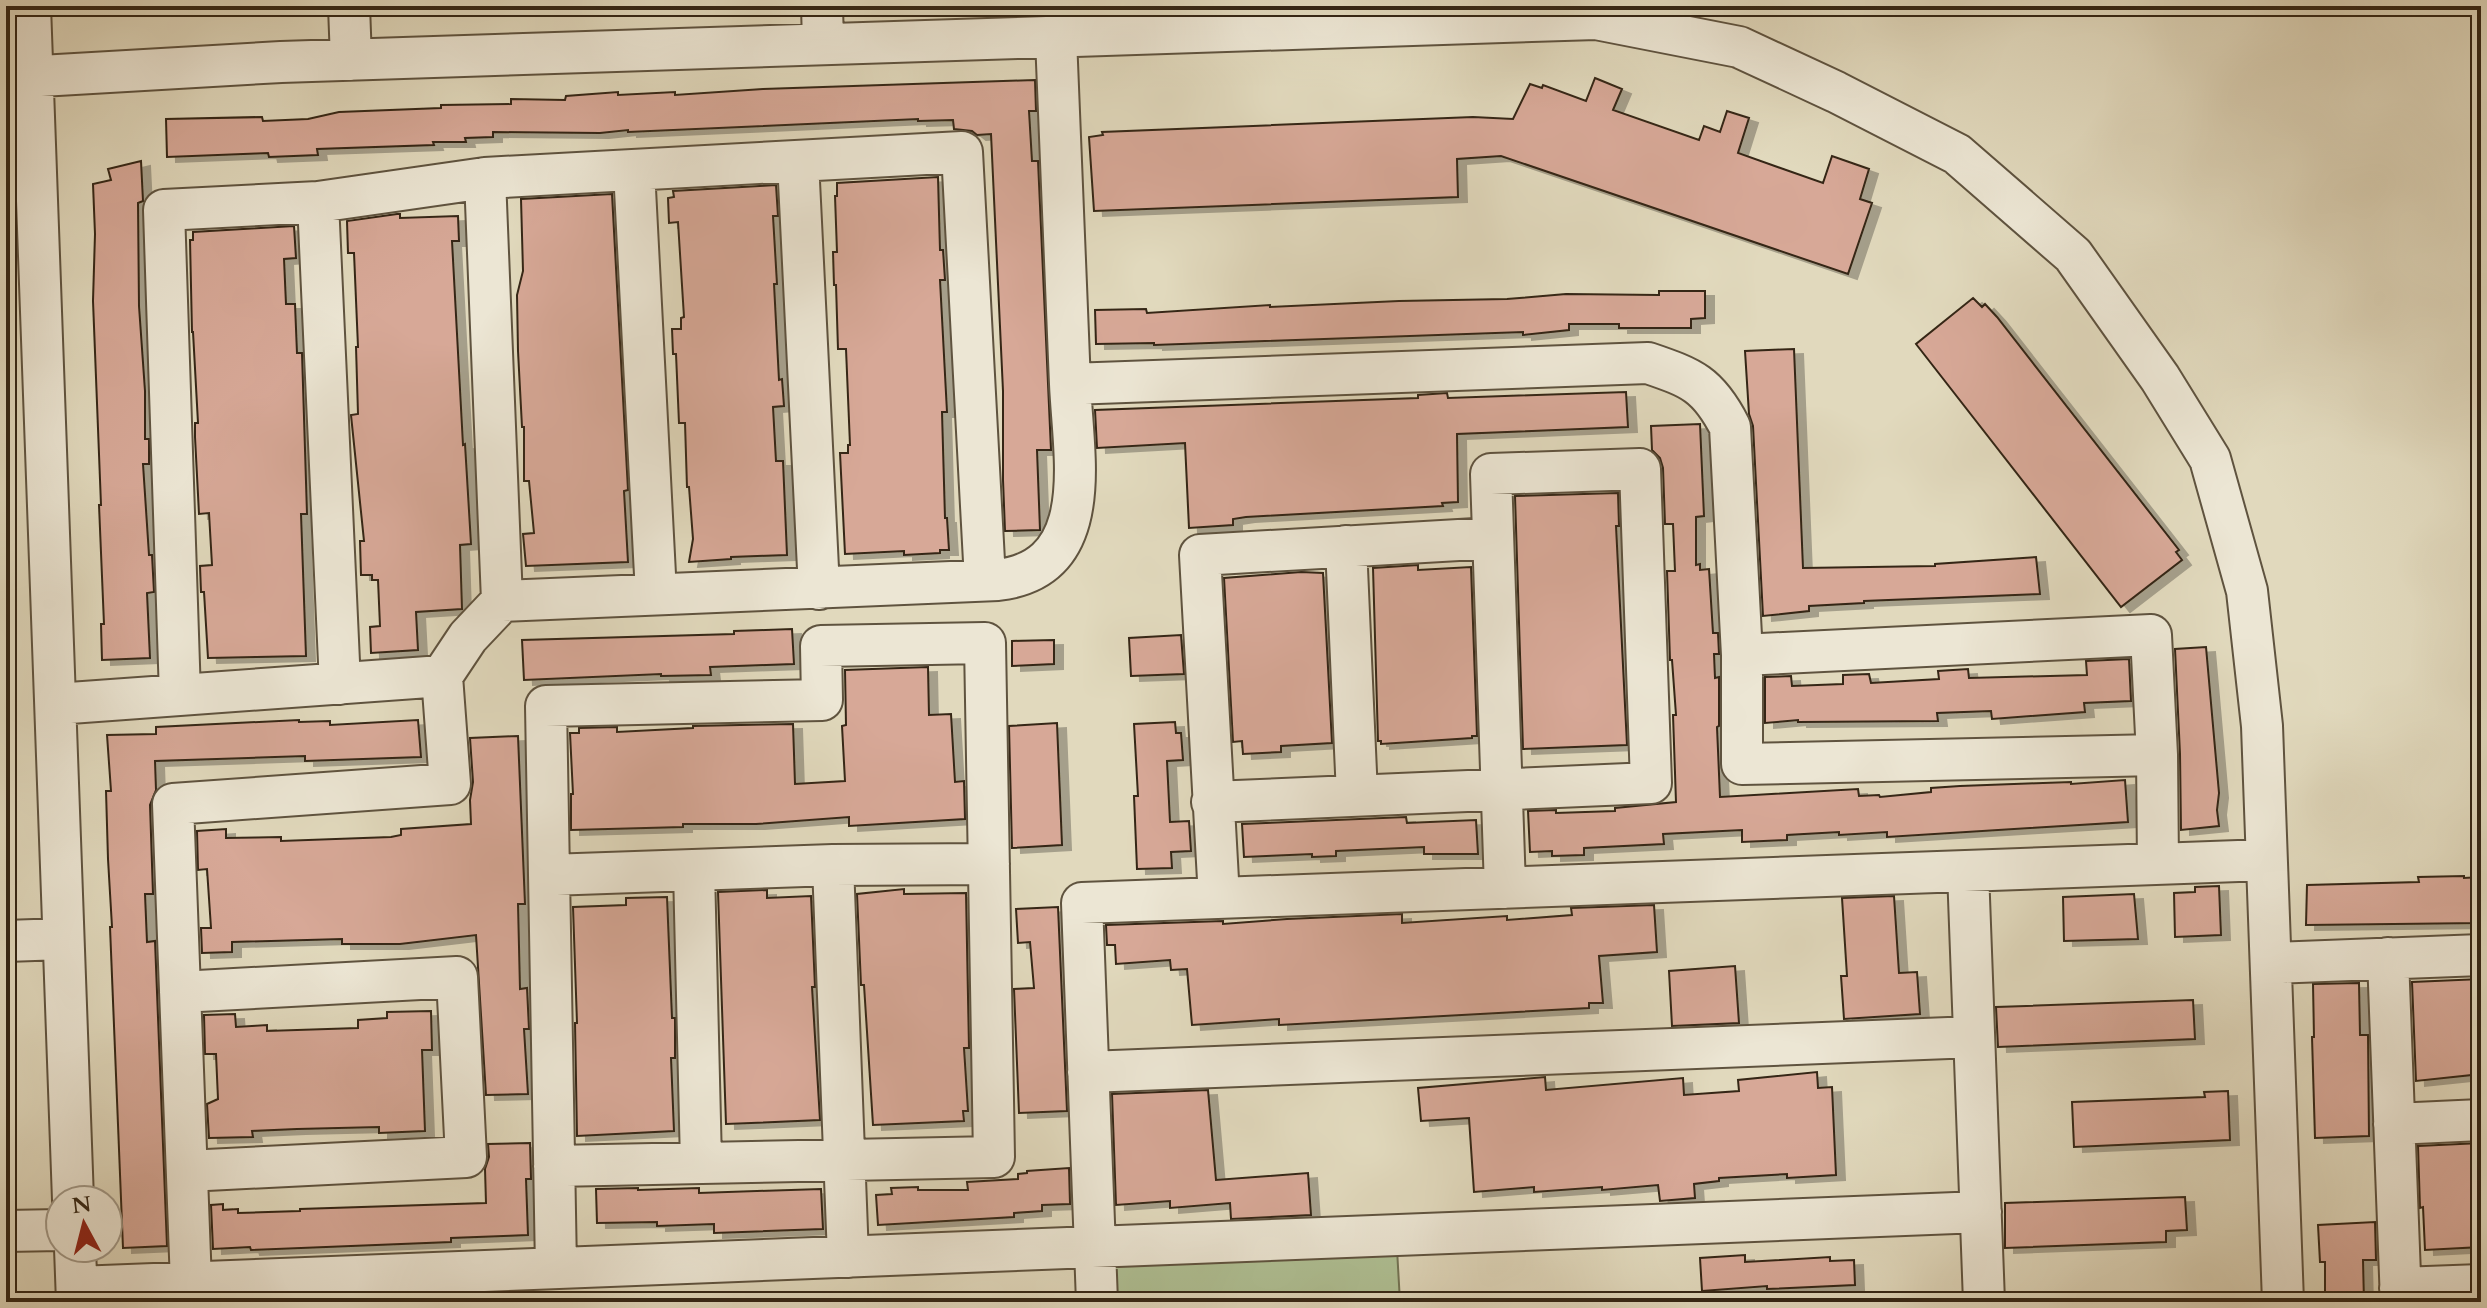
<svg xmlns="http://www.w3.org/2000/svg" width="2487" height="1308" font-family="Cardo,serif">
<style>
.green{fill:#afc094;stroke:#727354;stroke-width:2}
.building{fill:#d7a897;stroke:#342615;stroke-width:2;filter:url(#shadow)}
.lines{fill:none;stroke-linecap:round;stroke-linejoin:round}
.minor-casing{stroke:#5f533f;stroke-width:44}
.minor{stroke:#ece6d4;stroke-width:40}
</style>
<defs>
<filter id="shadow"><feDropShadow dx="9" dy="5" stdDeviation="0" flood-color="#0004"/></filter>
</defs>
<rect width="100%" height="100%" fill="#e1d9bd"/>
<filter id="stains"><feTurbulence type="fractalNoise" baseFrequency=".0025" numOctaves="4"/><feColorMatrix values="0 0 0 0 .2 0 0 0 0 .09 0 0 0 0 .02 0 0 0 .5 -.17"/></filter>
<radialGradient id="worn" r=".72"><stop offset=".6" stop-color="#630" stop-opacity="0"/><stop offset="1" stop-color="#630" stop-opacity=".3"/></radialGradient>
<path class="green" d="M1397,1249L1400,1302H1105L1112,1262Z"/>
<path class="building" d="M1595,78L1622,89L1613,110L1699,140L1704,126L1720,132L1727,111L1749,118L1738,153L1823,183L1832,156L1869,169L1860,199L1872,203L1848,274L1501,156L1457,159L1458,197L1094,211L1089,137L1103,135L1102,132L1473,117L1513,119L1530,84L1542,88L1543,85L1586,101Z
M1035,80L1036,111H1029L1032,161H1038L1051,450H1037L1040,530L1005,531L1003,480V391L991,134L977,135L972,131L954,129L953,120L918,121V119L628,132V130L600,133L493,132V137L465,138L466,142H433L434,145L317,149L318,155L269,157L268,153L167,157L166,119L262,117L263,121L308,119L339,112L441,108V105L511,104V99L565,100L566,96L618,92V95L675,92V95L763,89Z
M141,161L143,201L138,203L139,306L145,391V439H149V464H143L149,555H152L154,592L147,593L150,658L102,660L101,624H104L99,505H101L93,301L95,234L93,184L111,180L108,169Z
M938,177L940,250H943L945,280H940L947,412H942L945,518H947L949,550H940V553L904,555V551L845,554L840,453H848V445H850L846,349H838L836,285H834L833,252H837L835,196H837V183Z
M776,185L778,216H773L777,284H774L779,380L782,379L784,406L773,407L776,461H783L787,555L731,557V559L689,562L693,539L689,487H687L685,423H679L676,354H673L672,329H681V318L684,317L678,222L669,223L668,198L674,197L673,191Z
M612,194L628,490L624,491L628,562L526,566L523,534L534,533L529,481H524V427H522L518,351L517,295L523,271L521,199Z
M397,214H400V218L458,216L459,241H452L463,445L465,444L471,544L460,545L462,609L416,612L418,650L371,653L370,627L380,626L378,580H372V575H361L360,541H364L351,415L358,414L356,347H358L354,253H348L347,221Z
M294,226L296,258L284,259L286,304H295L297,353H302L307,514H301L306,656L208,658L204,592H201L200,566L212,565L209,513L199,514L195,437V423H198L193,332H192L190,240H193V232Z
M1659,291H1705V318L1691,319V328H1619V324H1569V330L1523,335V332L1154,345V343L1096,344L1095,310L1146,309L1147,313L1270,305V307L1399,301L1507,299L1566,294L1659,295Z
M1973,298L1982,307L1985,304L1997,317L2179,550L2176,552L2182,560L2121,607L1916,344Z
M1794,349L1803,568L1935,566V564L2036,557L2040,594L1864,601V603L1809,606V611L1763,616L1753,426L1749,414L1745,351Z
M1626,392L1628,427L1457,434L1458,502L1442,503L1443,506L1246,517L1233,519V525L1189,528L1185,443L1097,448L1095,410L1418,398V395L1447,393L1448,398Z
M1700,424L1704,516L1696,517V565L1700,564V570L1709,569L1713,633H1718L1719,654H1714L1715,678L1719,677V726L1717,727L1720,797L1858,789L1859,796L1879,795L1880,797L1931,792V788L1960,786L2071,782V784L2125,780L2128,822L1887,837V832L1839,835V832L1787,835V840L1742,842V830L1663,834L1664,844L1584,848V855L1552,856V851L1530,852L1528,811L1556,810V813L1615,811V808L1676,802L1673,715H1676L1672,660H1670L1667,571H1675L1673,524H1665L1663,468L1660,458L1652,450L1651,426Z
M1618,493L1619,526H1616L1627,745L1523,749L1515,496Z
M1418,565V570L1471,567L1477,736H1472V738L1381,744V741H1378L1373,568Z
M1301,572L1323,573L1332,743L1281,746V752L1243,754L1242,741L1233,742L1224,578Z
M792,629L794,664L710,667L711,675L661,676V674L524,680L522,640L734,634V631Z
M1181,635L1184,674L1131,676L1129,638Z
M1054,640V664L1012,666V641Z
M2206,647L2219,793L2217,810L2219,826L2181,830L2180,754L2175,649Z
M2129,659L2131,701L2084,703L2085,712L1992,719L1991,711L1937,713L1938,721L1798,722V720L1765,723V677L1791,676L1792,686L1843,684V675L1869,674L1871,683L1939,679L1938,671L1968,669L1969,678L2087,675L2086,661Z
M928,667L929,715L951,714L955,782L964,781L965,819L849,826V817L756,824H683V827L571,830V794H573L570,733H579V728L617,727V732L693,728V726L793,724L795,784L845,781L842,726L846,725L845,670Z
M299,720V722L330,721V725L418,720L421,757L305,761V756L155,761L156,790L150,805L153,894H145L147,942L155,941L167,1246L123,1248L110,927H112L108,859L106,791H111L107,735L156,734V727Z
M1175,722L1176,733H1181L1183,760L1167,761L1170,822L1189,821L1191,851L1171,852L1172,868L1137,869L1134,796H1138L1134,724Z
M1057,723L1062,845L1012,848L1009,726Z
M518,736L525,904H518L520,989L527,988L529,1029H524L528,1094L486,1095L476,935L400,944H342V939L232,942V952L202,953L201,928H211L207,869L198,870L197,831L226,829V838L281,837V841L391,837L401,835V829L471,824L470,800L473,782L470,738Z
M1406,817L1407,823L1476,820L1478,854H1424V847L1336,851V856L1312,857V854L1244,857L1242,824Z
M2464,876V878L2481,877V923L2306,925L2307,885L2419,882L2418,877Z
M2219,886L2221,935L2175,937L2174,893L2195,892V887Z
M904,889V894L966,893L969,1048H964L968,1111H963L964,1121L873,1125L864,985H861L857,894Z
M767,890V898L811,896L815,987H812L820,1120L726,1124L718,892Z
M2134,894L2138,939L2064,941L2063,897Z
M1894,896L1899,973L1917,972L1920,1014L1844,1019L1841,976H1847L1842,898Z
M667,897L672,1018H675V1058H671L674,1131L577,1136L575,1023H577L573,907L626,905V898Z
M1654,905L1657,952L1599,956L1603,1003H1589V1008L1279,1025V1019L1192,1025L1187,969L1171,970L1170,960L1116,964L1115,945H1107L1106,925L1223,921V924L1287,919L1402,914V923L1507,916V920L1572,915L1571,908Z
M1058,907L1067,1111L1019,1113L1014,989L1034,988L1030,942L1018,943L1016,909Z
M1735,966L1739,1023L1672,1026L1669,971Z
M2481,979V1074L2416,1081L2412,982Z
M2359,983L2360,1035H2368L2369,1136L2315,1138L2312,1037H2314L2313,984Z
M2193,1000L2195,1039L1998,1047L1996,1007Z
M431,1011L432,1050H422L425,1131L379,1133V1127L297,1129L252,1131L253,1137L209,1138L207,1104L218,1099L216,1054H205L204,1015L235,1014L236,1027L267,1025V1031L358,1028V1020L387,1018V1012Z
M1817,1072L1818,1088L1832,1087L1836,1175L1787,1178V1174L1719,1178V1181L1694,1184L1695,1198L1660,1201L1658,1185L1602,1190V1187L1534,1192V1187L1474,1192L1469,1118L1421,1121L1418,1088L1545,1077L1546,1090L1683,1078L1684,1095L1739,1091L1738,1080Z
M1208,1090L1216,1180L1308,1173L1311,1215L1231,1219L1230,1203L1170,1208V1201L1116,1205L1112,1094Z
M2228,1091L2230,1140L2074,1147L2072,1102L2205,1097L2204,1092Z
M530,1143L531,1179H526L528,1235L451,1238V1242L251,1250L250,1247L213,1249L211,1205L223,1204V1210L238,1209V1213L300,1211V1209L486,1203L485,1169L489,1157L488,1144Z
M2481,1143V1247L2425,1250L2423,1207L2420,1208L2418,1146Z
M1069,1168L1070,1204L1042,1205V1211L1014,1213V1217L878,1225L876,1195L892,1194L891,1188L918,1187V1190H968L967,1182L1018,1179V1174L1027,1173V1171Z
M638,1188V1190L699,1188V1193L821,1189L823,1229L714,1233V1224L657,1226V1222L597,1223L596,1189Z
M2185,1197L2187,1230L2166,1231V1242L2005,1248V1203Z
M2375,1222L2376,1260H2363L2364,1302H2325V1262H2320L2318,1225Z
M1745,1255V1262L1830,1257V1261L1854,1260L1855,1285L1767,1289V1286L1702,1291L1700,1258Z"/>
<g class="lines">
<defs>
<path id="minor" d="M30,6L73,1200
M349,6L351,60
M822,6L823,43
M1056,38L1070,384
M6,78L281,62L1596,19L1739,47L1836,92L1957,154L2073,255L2160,378L2210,459L2247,591L2262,726L2283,1302
M798,161L819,589
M634,170L656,594
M485,178L962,152L985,580
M318,202L340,684
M1346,546L1357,795
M1742,655L2151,635L2157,755
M180,695L164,210L318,202L485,178L502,601
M56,704L442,676
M1212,802L1651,783L1640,469L1491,474L1505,888
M833,865L989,864
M694,870L701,1163
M1968,871L1984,1302
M549,875L833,865L848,1257
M1219,898L1200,555L1493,538
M6,941L63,939
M2388,958L2401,1302
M2271,963L2481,955
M180,992L457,977L466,1157L187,1171
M1088,1072L1974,1037
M2394,1124L2481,1120
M554,1166L994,1157L985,643L821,646L822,700L546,706L556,1268
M6,1231L60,1230
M75,1248L77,1302
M191,1283L173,804L450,784L442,676L468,637L502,601L998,580C1098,568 1073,456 1070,384L1648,363C1692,378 1708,384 1730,427L1742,655V764L2157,755L2158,864
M77,1287L1981,1212
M2400,1288L2481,1285
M1097,1302L1082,903L2266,860"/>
</defs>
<use href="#minor" class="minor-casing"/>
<use href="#minor" class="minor"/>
</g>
<rect width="2487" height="1308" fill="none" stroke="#e1d9bd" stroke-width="32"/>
<rect x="8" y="8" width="2471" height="1292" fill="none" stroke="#342615" stroke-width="4"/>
<rect x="16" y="16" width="2455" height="1276" fill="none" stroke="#342615" stroke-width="2"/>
<g transform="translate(84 1224) rotate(353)"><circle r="38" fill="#ece6d4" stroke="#a29988" stroke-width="2"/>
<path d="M0-6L14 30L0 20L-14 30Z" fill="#8f2418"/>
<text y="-12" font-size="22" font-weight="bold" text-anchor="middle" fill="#342615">N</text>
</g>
<rect width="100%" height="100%" filter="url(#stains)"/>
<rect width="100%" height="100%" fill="url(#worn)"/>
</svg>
